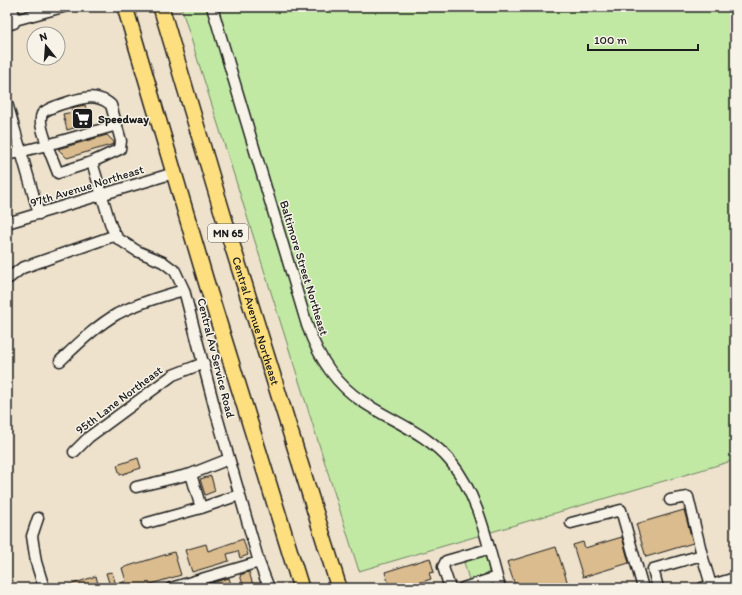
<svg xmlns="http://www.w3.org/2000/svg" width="742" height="595" font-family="Itim,sans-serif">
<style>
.green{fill:#c1e9a4;stroke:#6e8260}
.building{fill:#dabc8e;stroke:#1c1c1c}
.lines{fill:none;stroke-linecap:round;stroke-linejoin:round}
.minor-casing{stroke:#1c1c1c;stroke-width:13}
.highway-casing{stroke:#1c1c1c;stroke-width:18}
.minor{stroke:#f7f3e8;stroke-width:10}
.highway{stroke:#fedf80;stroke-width:15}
.labels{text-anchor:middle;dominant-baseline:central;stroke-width:3;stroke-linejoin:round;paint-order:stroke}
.shield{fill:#f7f3e8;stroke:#5e5c59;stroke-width:1}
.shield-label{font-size:11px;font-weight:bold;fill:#1c1c1c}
.poi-label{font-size:12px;font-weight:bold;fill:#1c1c1c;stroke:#f7f3e8;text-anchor:start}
.street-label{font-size:12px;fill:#1c1c1c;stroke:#f7f3e8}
</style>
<rect width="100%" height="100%" fill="#eee2cd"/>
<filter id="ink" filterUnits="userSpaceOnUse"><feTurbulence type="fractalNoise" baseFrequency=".025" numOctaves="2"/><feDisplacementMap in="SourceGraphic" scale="8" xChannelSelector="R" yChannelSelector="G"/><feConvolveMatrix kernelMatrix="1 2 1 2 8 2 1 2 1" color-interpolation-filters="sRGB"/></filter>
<g filter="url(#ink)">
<path class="green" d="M181,7H735V460L359,571Z
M481,556L486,558L489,571L485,576L469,580L464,562Z"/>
<path class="building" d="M85,105L90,123L67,130L63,114L73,112L71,108Z
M107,135L114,142V144L67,158L58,149Z
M138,458L141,468L120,475L117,465Z
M211,476L215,491L205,495L200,479Z
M684,510L693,543L646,557L636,524Z
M622,537L629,563L583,577L573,545L583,542L585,548Z
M243,539L248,555L240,558L238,551L227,554L229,561L192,572L185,550L206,544L208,551Z
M556,547L568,584L553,588H516L507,562Z
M174,552L181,575L138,588H109L110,586L106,573L112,572L116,585L126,581L122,568Z
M430,558L434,572L429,573L431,579L402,588H390L385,572Z
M249,572L254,588H244L240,575Z
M96,576L99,588H64V587Z
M229,578L232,588H198V587Z"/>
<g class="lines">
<defs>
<path id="minor" d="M212,7L307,325C318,357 335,384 363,402C393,422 427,433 451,462C479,496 488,546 500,588
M15,20L63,7
M7,25L14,23L15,20L12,7
M7,103L39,214
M7,155L47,145L58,173L92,162L111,226L117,238L137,251L163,262L175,271L184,290L216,413L259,562L269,588
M92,162L120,149L121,141L111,105C105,99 94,96 85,98C77,99 45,108 42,114C38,122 45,137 47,145L117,125
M7,223L174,173
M9,278L22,268L116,235
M60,361C78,344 96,326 117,314C138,303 162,296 184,290
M74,452L89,437L173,375L204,363
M229,459L191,474L201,508L239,495
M136,487L191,474
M670,500L688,497L702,555
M38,518L32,536L36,562L44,588
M147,523L201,508
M571,523L621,510L643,588
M171,588L259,562
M450,588L443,567L446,561L488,549
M463,588L497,577
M658,588L653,569L702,555L711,585
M702,588L735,578"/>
<g id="highway">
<path d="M125,7L205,278L301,588"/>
<path id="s1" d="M161,7L229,235L339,588"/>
</g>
</defs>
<use href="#minor" class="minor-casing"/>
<use href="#highway" class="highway-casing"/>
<use href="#minor" class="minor"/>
<use href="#highway" class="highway"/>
</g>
</g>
<defs>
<symbol id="supermarket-square" viewBox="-11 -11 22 22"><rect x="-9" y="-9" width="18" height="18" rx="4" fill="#1c1c1c" stroke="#f7f3e8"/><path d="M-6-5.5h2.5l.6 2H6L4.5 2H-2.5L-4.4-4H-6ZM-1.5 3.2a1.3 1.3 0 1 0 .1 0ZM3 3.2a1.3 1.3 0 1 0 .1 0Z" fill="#fff"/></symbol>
</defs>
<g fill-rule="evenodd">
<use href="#supermarket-square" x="70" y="106" width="25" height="25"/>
</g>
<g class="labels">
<rect class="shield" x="208" y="224" width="40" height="18" rx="3"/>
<g class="shield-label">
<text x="228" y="233">MN 65</text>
</g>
<g class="poi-label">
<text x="98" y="119">Speedway</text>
</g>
<g class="street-label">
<text transform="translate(87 186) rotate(-17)">97th Avenue Northeast</text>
<text transform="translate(304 268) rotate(73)">Baltimore Street Northeast</text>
<text stroke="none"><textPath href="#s1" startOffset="328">Central Avenue Northeast</textPath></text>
<text transform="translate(216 358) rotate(76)">Central Av Service Road</text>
<text transform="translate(119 400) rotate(-37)">95th Lane Northeast</text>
</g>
</g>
<rect width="742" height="595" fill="none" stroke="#f7f3e8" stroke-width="24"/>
<rect x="12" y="12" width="718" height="571" fill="none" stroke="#1c1c1c" stroke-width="1.5" filter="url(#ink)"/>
<g transform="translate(46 46) rotate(343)"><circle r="19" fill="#f7f3e8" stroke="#9f9d96"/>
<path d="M0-3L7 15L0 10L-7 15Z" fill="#1c1c1c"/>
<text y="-6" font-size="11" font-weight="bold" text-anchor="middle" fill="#1c1c1c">N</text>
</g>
<path d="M588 44v6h110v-6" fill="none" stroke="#1c1c1c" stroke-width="2"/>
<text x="594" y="44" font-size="12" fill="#1c1c1c" stroke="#f7f3e8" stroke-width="3" paint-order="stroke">100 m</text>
</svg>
